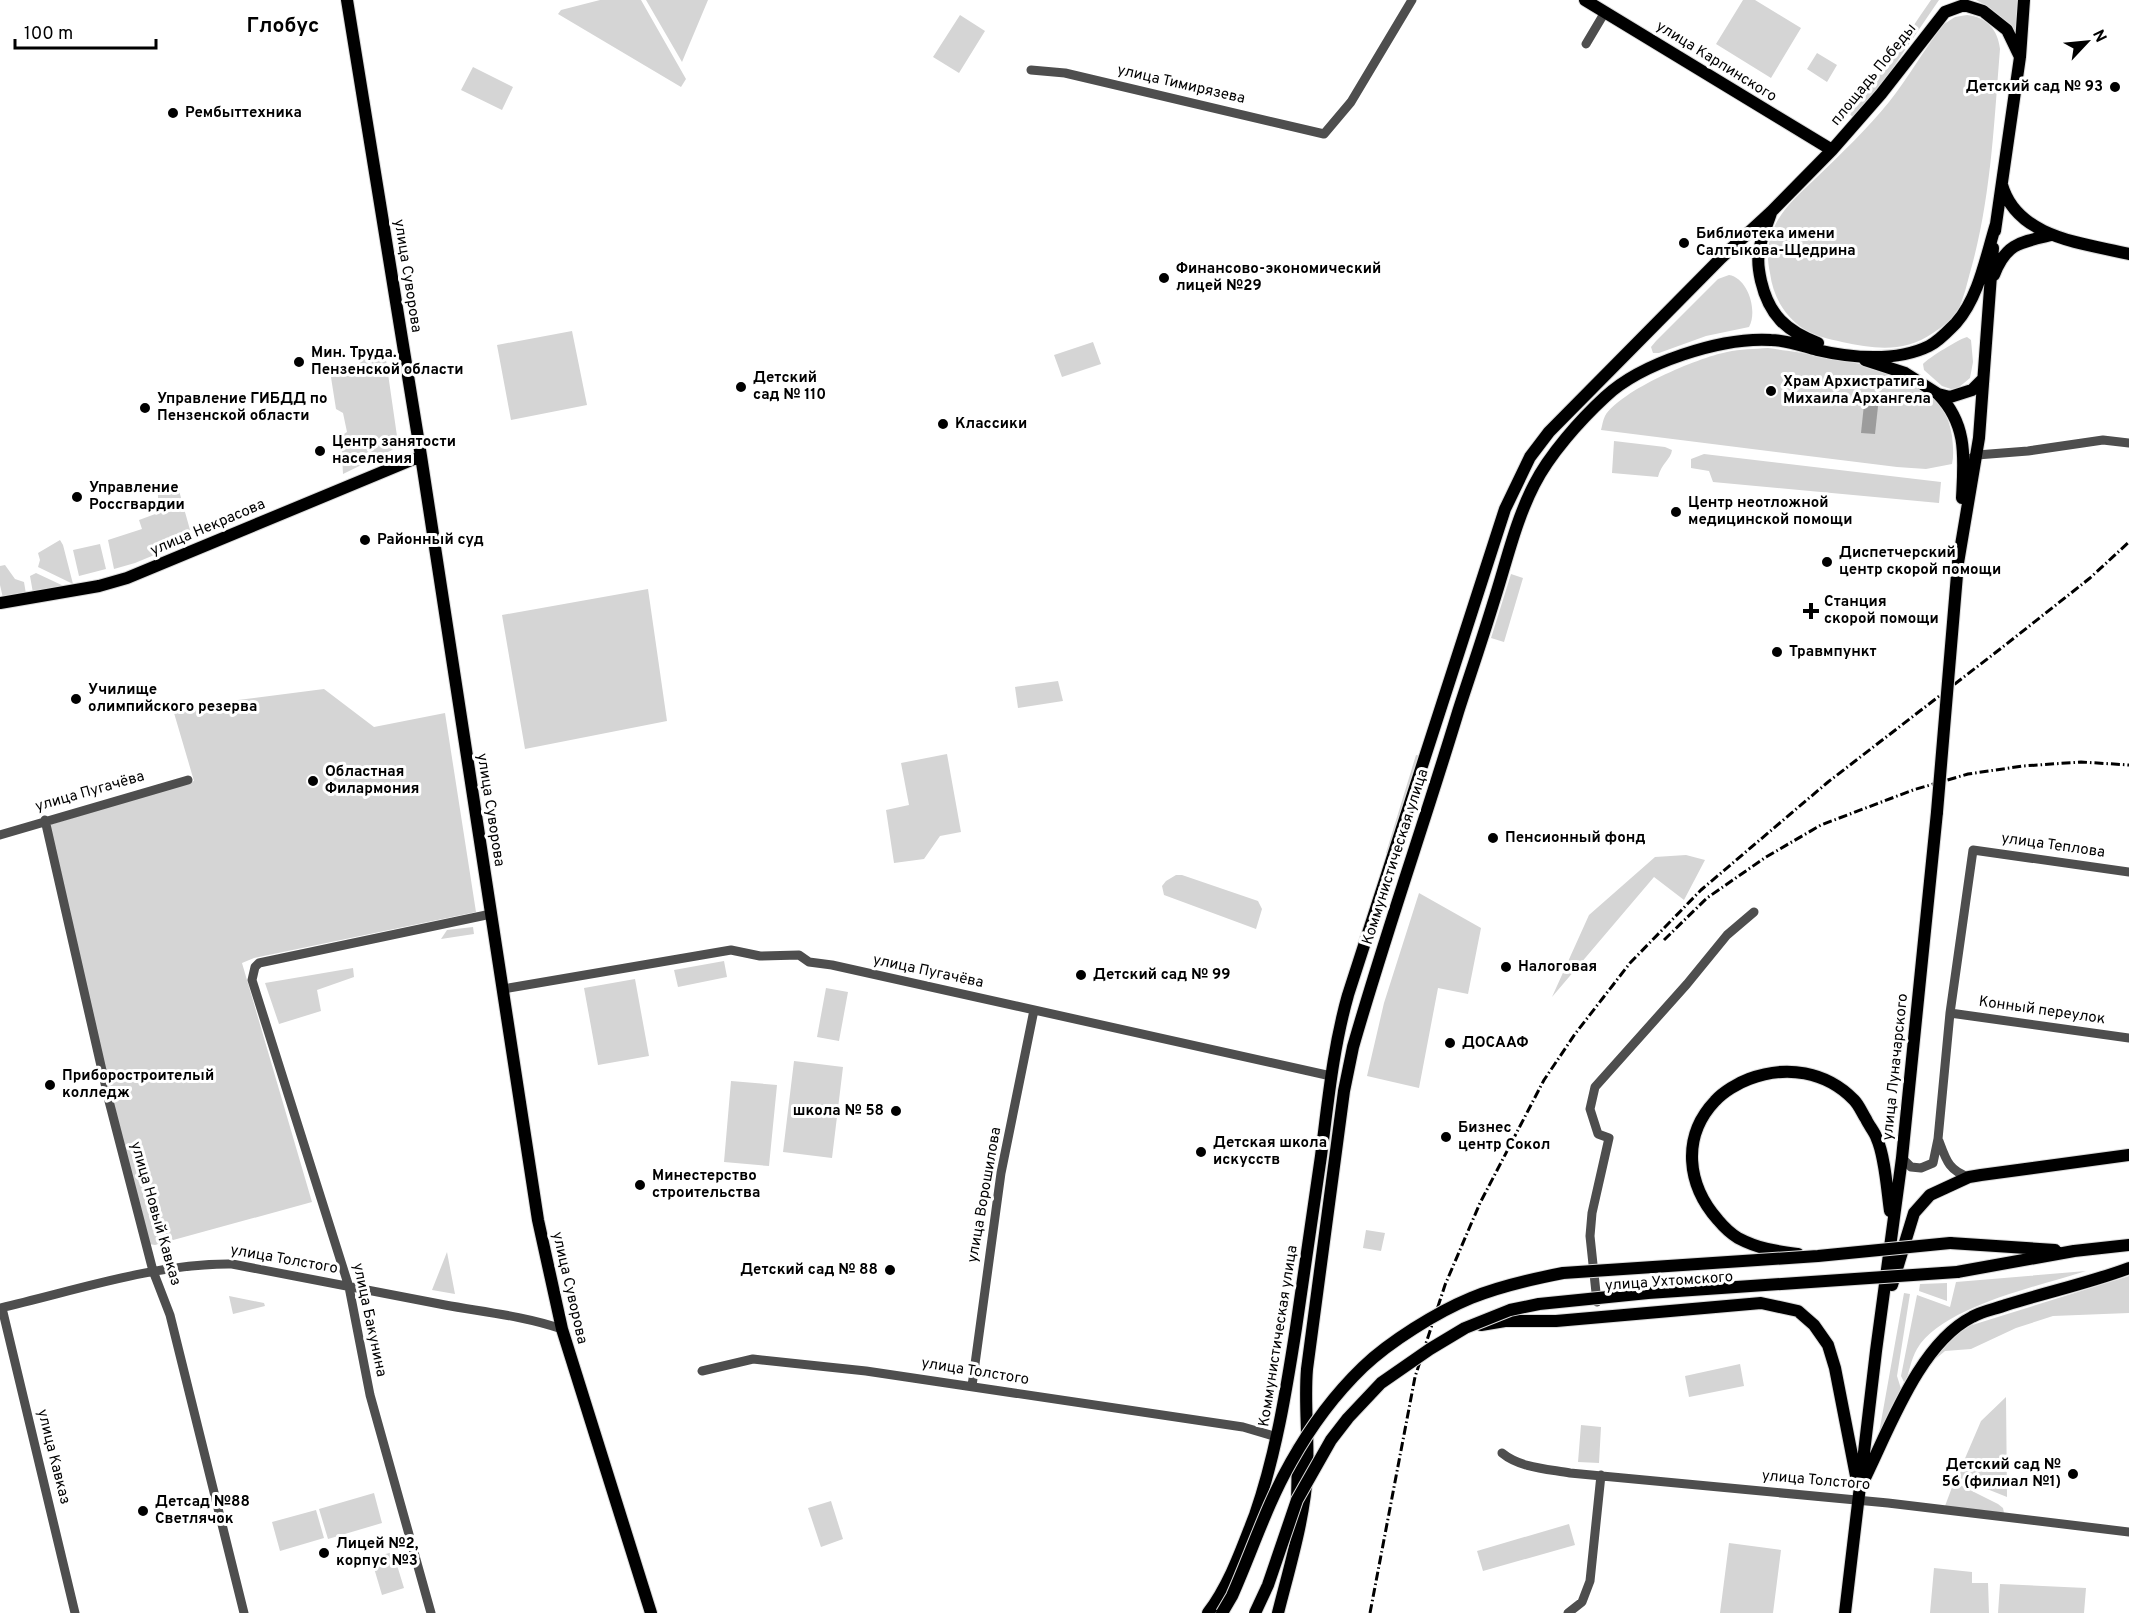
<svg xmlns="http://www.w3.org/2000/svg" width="2129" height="1613" font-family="Overpass,sans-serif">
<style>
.green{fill:#d5d5d5}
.water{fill:#9c9c9c}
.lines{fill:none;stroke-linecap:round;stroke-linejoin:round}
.major-casing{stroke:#dbdbdb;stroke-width:14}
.minor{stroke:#4e4e4e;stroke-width:9}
.major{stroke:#000;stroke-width:12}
.rail{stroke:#000;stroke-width:3;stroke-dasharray:9 3 1.5 3;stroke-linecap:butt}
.major-bridge-casing{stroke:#dbdbdb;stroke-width:14;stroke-linecap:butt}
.major-bridge{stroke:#000;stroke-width:12}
.poi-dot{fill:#000;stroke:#fff;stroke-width:2}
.labels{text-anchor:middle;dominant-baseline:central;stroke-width:6;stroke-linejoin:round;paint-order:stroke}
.street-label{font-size:15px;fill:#000;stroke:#fff}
.poi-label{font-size:15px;font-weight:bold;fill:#000;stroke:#fff;text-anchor:start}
.district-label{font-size:21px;font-weight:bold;fill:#000;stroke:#fff}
</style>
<rect width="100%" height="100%" fill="#fff"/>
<path class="green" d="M600,0H641L686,79L681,87L558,14L561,10Z
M646,0H708L682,62Z
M1743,0H1755L1801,28L1771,78L1716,44Z
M1931,0H1939L1875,94L1853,117L1848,113C1880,78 1904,39 1931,0Z
M1976,0H2018L2015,35C2004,19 1994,9 1976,0Z
M960,15L985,31L959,73L933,57Z
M1967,15C1987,17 1998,30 2000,49C1994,123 1991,198 1971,269C1967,283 1964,299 1957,312C1951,321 1942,327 1933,333C1904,353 1875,349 1842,342C1829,339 1815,336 1804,329C1784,316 1773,296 1770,273C1767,259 1767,246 1772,233C1780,209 1800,194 1817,177C1842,153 1867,129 1889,102C1909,77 1924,49 1944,24L1955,17Z
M1817,53L1837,65L1827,82L1807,69Z
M473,67L513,87L502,110L461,90Z
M1729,275C1748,278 1758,311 1749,327L1706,336L1659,353H1653L1651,347L1656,341L1718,279Z
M572,331L587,405L511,420L497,345Z
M1967,337L1971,340L1973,362L1970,378L1958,388L1951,389L1942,386L1924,370L1923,364C1928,358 1961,338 1967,337Z
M1093,342L1101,364L1062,377L1054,355Z
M384,346L398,443L392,450L343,474L341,436L347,432L343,413L336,409L330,371L358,368L356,352Z
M1768,348C1814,355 1908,365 1938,402C1946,412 1950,424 1952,436C1953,446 1954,455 1952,464L1926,469L1897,467L1601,430C1602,426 1603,420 1605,416C1621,390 1697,358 1727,352C1740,349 1755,349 1768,348Z
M1614,441L1665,447L1672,450C1671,459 1661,464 1658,477L1612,473Z
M1704,454L1941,482L1939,503L1713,482L1709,471L1691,468V459Z
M178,487L192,537L188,541L135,563L114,569L108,540L142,529L139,520L158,513V493Z
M60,540L63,545L73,584L38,567L40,560L38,553Z
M100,544L106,569L79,576L73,550Z
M5,565L15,579L24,582L26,594L3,598L0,585V566Z
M36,573L68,588L33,593L30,576Z
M1511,574L1523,578L1504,642L1491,638Z
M648,589L667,721L525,749L502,615Z
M1058,681L1063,701L1018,708L1015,687Z
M324,689L374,727L445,713L476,912L254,958L242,963L312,1202L155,1245L149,1244L110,1101L49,825L194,781L174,713L214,703Z
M947,754L961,832L940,836L924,859L894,863L886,810L909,805L901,763Z
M1416,755L1429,757L1396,855L1386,853Z
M1686,855L1705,860L1684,900L1654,877L1552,997L1589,915L1655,857Z
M1176,875H1182L1258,901L1262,909L1256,929L1164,895L1162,886L1166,881Z
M1419,893L1481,928L1468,994L1438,988L1419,1088L1367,1076L1384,1003Z
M473,927L474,934L441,939L447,930Z
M724,961L727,977L678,987L674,970Z
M353,968L354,977L317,990L321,1011L279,1024L265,983Z
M635,979L649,1056L598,1065L584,988Z
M826,988L848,992L839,1041L817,1037Z
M794,1061L843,1067L832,1158L783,1152Z
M731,1081L777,1085L769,1166L724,1162Z
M1366,1230L1385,1233L1381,1251L1363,1248Z
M447,1252L455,1294L432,1290Z
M2086,1271C2040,1286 1943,1306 1917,1349C1911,1359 1909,1373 1905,1384L1901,1376L1917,1295L1950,1307L1956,1282Z
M2129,1276V1313L2053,1316L2016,1328L1971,1349L1945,1351L1932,1362L1943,1343L1969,1326Z
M1947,1283V1301L1919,1291L1920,1284Z
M1904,1293L1910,1294L1897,1376L1902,1392L1882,1434L1879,1433Z
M229,1296L264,1303L265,1306L233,1314Z
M1740,1364L1744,1386L1689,1397L1685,1376Z
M2006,1397L2007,1497L1957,1477L1981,1421Z
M1581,1425L1601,1427L1599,1463L1578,1462Z
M1954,1482L1998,1504L2003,1508L2004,1513L1945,1506Z
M374,1493L382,1523L328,1539L319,1509Z
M831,1501L843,1539L821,1547L808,1508Z
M316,1510L324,1538L280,1551L272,1522Z
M1569,1524L1575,1545L1483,1571L1477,1551Z
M1729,1543L1781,1550L1773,1613H1720Z
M393,1552L404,1588L382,1595L371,1558Z
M1934,1568L1972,1572V1583H1988L1989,1613H1930Z
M2000,1584L2086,1588L2084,1613H1998Z"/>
<path class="water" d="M1865,395L1879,397L1875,434L1861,433Z"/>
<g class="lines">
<defs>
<path id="major" d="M347,0L421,456L538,1220L562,1329L651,1613
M1585,0L1832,150
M2002,185C2017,238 2083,243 2129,254
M1771,213C1767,226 1760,239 1759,253C1757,262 1759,272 1761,281C1769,315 1786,331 1818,343
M1995,231L2020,57L2024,0
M1994,275C2006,243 2021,242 2052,235
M1865,360L1905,373L1938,394L1950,397L1972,390L1983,379
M1938,394C1968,425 1964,458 1962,498
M1958,563L1979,438L1993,248
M0,603L99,586L127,578L421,456
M1950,1243L2055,1250
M1798,1254C1775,1251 1759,1249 1738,1238C1730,1233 1723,1226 1718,1220C1687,1185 1681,1137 1715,1101C1723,1092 1738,1083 1749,1079C1786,1065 1826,1071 1854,1100C1859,1105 1862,1113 1866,1119C1869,1126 1875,1132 1877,1139C1885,1157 1887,1190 1890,1211
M1957,1272L2074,1251L2129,1245
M1892,1285L1914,1213L1930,1195L1969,1177L1981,1175L2129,1155
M1481,1325L1505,1321H1556L1761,1303L1798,1311L1814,1325L1828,1345L1835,1368L1857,1481
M1863,1482C1889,1430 1919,1344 1972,1317C1982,1311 1995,1309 2006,1305C2047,1292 2089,1283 2129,1268
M1297,1504L1298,1449
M1208,1613C1230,1584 1242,1548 1255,1515C1276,1454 1286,1392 1296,1328C1304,1271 1313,1214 1321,1156C1328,1102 1333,1048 1348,995L1505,509L1530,457L1549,432L1721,258L1771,212L1832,150L1881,94L1945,12L1964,5L1983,11L2007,30L2020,57
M1278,1613C1289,1569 1305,1517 1307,1472C1309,1438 1304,1404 1307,1369L1344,1091L1353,1047C1385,935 1424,824 1458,712C1470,675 1482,640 1493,604C1506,564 1515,522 1534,485C1549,455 1580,420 1605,397C1641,363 1721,337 1771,340C1787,340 1802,346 1817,350C1851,358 1897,362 1929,346C1939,341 1948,331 1956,323C1979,297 1986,256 1996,224
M1845,1613L1876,1351L1902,1158L1937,812"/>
</defs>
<use href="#major" class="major-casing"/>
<path class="minor" d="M1586,44L1605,12
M1031,70L1065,73L1324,134L1351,102L1412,0
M1964,462L1977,455L2028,451L2103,440L2129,443
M45,820L109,1101L153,1271L170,1315L244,1613
M0,835L188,780
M503,989L731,950L760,956L799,955L809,962L832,965L1331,1076
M1950,1013L2129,1038
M1939,1141C1946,1160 1949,1171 1969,1177
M1902,1158L1911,1167L1921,1168L1933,1163L1938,1139L1950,1013L1973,850L2129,872
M1597,1302L1590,1236L1592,1213L1609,1138L1598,1134L1590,1109L1595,1087L1687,984L1727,935L1754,912
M0,1308C74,1291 156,1263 232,1264C303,1278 374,1292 445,1305C484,1312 524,1316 562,1329
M2,1308L75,1613
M702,1371L753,1359L866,1371L1243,1427L1277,1437
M972,1386L1001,1173L1034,1010
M1502,1453C1520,1468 1548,1469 1570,1473L1888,1503L2129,1532
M431,1613L370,1395L349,1287L252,980L255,967L259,963L491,914
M1568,1613L1582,1602L1590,1581L1601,1475"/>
<use href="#major" class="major"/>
<path class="rail" d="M1664,940L1707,898L1766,857L1821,825L1913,790L1968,774L2023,766L2081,762L2129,765
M1370,1613L1415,1377L1445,1285L1480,1203L1544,1080L1575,1034L1630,963L1701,890L1828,782L2004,646L2090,578L2129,542"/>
<defs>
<path id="major-bridge" d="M1937,812L1958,563
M1222,1613L1232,1596C1252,1551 1267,1504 1291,1462C1310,1428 1335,1394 1363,1367C1389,1342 1437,1312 1471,1298C1500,1286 1532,1279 1563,1273L1818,1256L1950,1243
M1255,1613L1268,1585L1297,1500L1331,1440L1348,1418L1381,1383L1430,1349L1465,1328L1510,1310L1539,1304L1648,1293L1957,1272"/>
</defs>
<use href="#major-bridge" class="major-bridge-casing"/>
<use href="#major-bridge" class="major-bridge"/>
</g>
<g class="poi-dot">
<circle cx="2115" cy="87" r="6"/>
<circle cx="173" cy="113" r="6"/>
<circle cx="1684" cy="243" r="6"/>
<circle cx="1164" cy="278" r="6"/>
<circle cx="299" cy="362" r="6"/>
<circle cx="741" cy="387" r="6"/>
<circle cx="1771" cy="391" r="6"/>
<circle cx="145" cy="408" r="6"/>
<circle cx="943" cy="424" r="6"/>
<circle cx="320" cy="451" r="6"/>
<circle cx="77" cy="497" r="6"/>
<circle cx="1676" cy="512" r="6"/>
<circle cx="365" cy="540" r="6"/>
<circle cx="1827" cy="562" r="6"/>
<path d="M1808 602h6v6h6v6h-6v6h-6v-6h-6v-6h6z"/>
<circle cx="1777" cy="652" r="6"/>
<circle cx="76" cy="699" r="6"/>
<circle cx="313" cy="781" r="6"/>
<circle cx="1493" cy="838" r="6"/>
<circle cx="1506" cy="967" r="6"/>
<circle cx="1081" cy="975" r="6"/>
<circle cx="1450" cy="1043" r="6"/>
<circle cx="50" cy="1085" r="6"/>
<circle cx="896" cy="1111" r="6"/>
<circle cx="1446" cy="1137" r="6"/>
<circle cx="1201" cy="1152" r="6"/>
<circle cx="640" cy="1185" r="6"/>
<circle cx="890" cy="1270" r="6"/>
<circle cx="2073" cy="1474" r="6"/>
<circle cx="143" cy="1511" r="6"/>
<circle cx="324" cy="1553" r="6"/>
</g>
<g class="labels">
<g class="street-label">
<text transform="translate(1716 62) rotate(32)">улица Карпинского</text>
<text transform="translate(1874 75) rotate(-51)">площадь Победы</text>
<text transform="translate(1181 85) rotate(13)">улица Тимирязева</text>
<text transform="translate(407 276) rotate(81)">улица Суворова</text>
<text transform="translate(208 528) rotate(-23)">улица Некрасова</text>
<text transform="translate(90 792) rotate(-16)">улица Пугачёва</text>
<text transform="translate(490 810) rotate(81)">улица Суворова</text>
<text transform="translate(2053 846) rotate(8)">улица Теплова</text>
<text transform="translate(1396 857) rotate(-72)">Коммунистическая улица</text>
<text transform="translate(928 972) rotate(12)">улица Пугачёва</text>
<text transform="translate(2042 1011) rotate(8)">Конный переулок</text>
<text transform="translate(1896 1067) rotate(-84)">улица Луначарского</text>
<text transform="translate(985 1195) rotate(-80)">улица Ворошилова</text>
<text transform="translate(155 1214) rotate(74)">улица Новый Кавказ</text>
<text transform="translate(284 1260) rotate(10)">улица Толстого</text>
<text transform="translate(1669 1282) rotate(-4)">улица Ухтомского</text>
<text transform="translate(569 1288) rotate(77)">улица Суворова</text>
<text transform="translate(369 1320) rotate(78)">улица Бакунина</text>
<text transform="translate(1279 1336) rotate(-81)">Коммунистическая улица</text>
<text transform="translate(975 1372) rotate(9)">улица Толстого</text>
<text transform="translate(53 1457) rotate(76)">улица Кавказ</text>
<text transform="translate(1816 1481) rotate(5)">улица Толстого</text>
</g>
<g class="poi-label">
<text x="2103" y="87" text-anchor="end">Детский сад № 93</text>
<text x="185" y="113">Рембыттехника</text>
<text x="1696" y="234">Библиотека имени<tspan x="1696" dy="17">Салтыкова-Щедрина</tspan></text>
<text x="1176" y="269">Финансово-экономический<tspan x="1176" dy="17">лицей №29</tspan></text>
<text x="311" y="353">Мин. Труда.<tspan x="311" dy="17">Пензенской области</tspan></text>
<text x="753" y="378">Детский<tspan x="753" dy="17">сад № 110</tspan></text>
<text x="1783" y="382">Храм Архистратига<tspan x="1783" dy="17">Михаила Архангела</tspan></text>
<text x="157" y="399">Управление ГИБДД по<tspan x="157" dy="17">Пензенской области</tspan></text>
<text x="955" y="424">Классики</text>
<text x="332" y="442">Центр занятости<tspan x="332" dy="17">населения</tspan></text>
<text x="89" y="488">Управление<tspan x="89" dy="17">Россгвардии</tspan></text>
<text x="1688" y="503">Центр неотложной<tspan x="1688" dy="17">медицинской помощи</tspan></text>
<text x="377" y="540">Районный суд</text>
<text x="1839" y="553">Диспетчерский<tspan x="1839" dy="17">центр скорой помощи</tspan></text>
<text x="1824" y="602">Станция<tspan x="1824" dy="17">скорой помощи</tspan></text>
<text x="1789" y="652">Травмпункт</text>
<text x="88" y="690">Училище<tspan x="88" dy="17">олимпийского резерва</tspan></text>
<text x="325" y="772">Областная<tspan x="325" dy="17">Филармония</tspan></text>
<text x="1505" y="838">Пенсионный фонд</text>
<text x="1518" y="967">Налоговая</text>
<text x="1093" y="975">Детский сад № 99</text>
<text x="1462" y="1043">ДОСААФ</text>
<text x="62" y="1076">Приборостроителый<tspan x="62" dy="17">колледж</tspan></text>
<text x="884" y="1111" text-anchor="end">школа № 58</text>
<text x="1458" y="1128">Бизнес<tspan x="1458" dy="17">центр Сокол</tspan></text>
<text x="1213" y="1143">Детская школа<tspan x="1213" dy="17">искусств</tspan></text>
<text x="652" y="1176">Минестерство<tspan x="652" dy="17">строительства</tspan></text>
<text x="878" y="1270" text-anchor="end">Детский сад № 88</text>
<text x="2061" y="1465" text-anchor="end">Детский сад №<tspan x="2061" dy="17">56 (филиал №1)</tspan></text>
<text x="155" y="1502">Детсад №88<tspan x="155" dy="17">Светлячок</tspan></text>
<text x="336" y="1544">Лицей №2,<tspan x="336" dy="17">корпус №3</tspan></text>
</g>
<g class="district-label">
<text x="283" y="26">Глобус</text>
</g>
</g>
<g transform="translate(2087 42) rotate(64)" stroke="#ffffff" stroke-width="4.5" paint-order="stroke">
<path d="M0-4.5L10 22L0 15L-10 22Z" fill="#000000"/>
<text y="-9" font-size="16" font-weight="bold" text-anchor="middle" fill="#000000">N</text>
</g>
<path d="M15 39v9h141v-9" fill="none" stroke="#000000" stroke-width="3"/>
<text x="24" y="39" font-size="18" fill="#000000" stroke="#ffffff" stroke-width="4.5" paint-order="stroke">100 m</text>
</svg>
